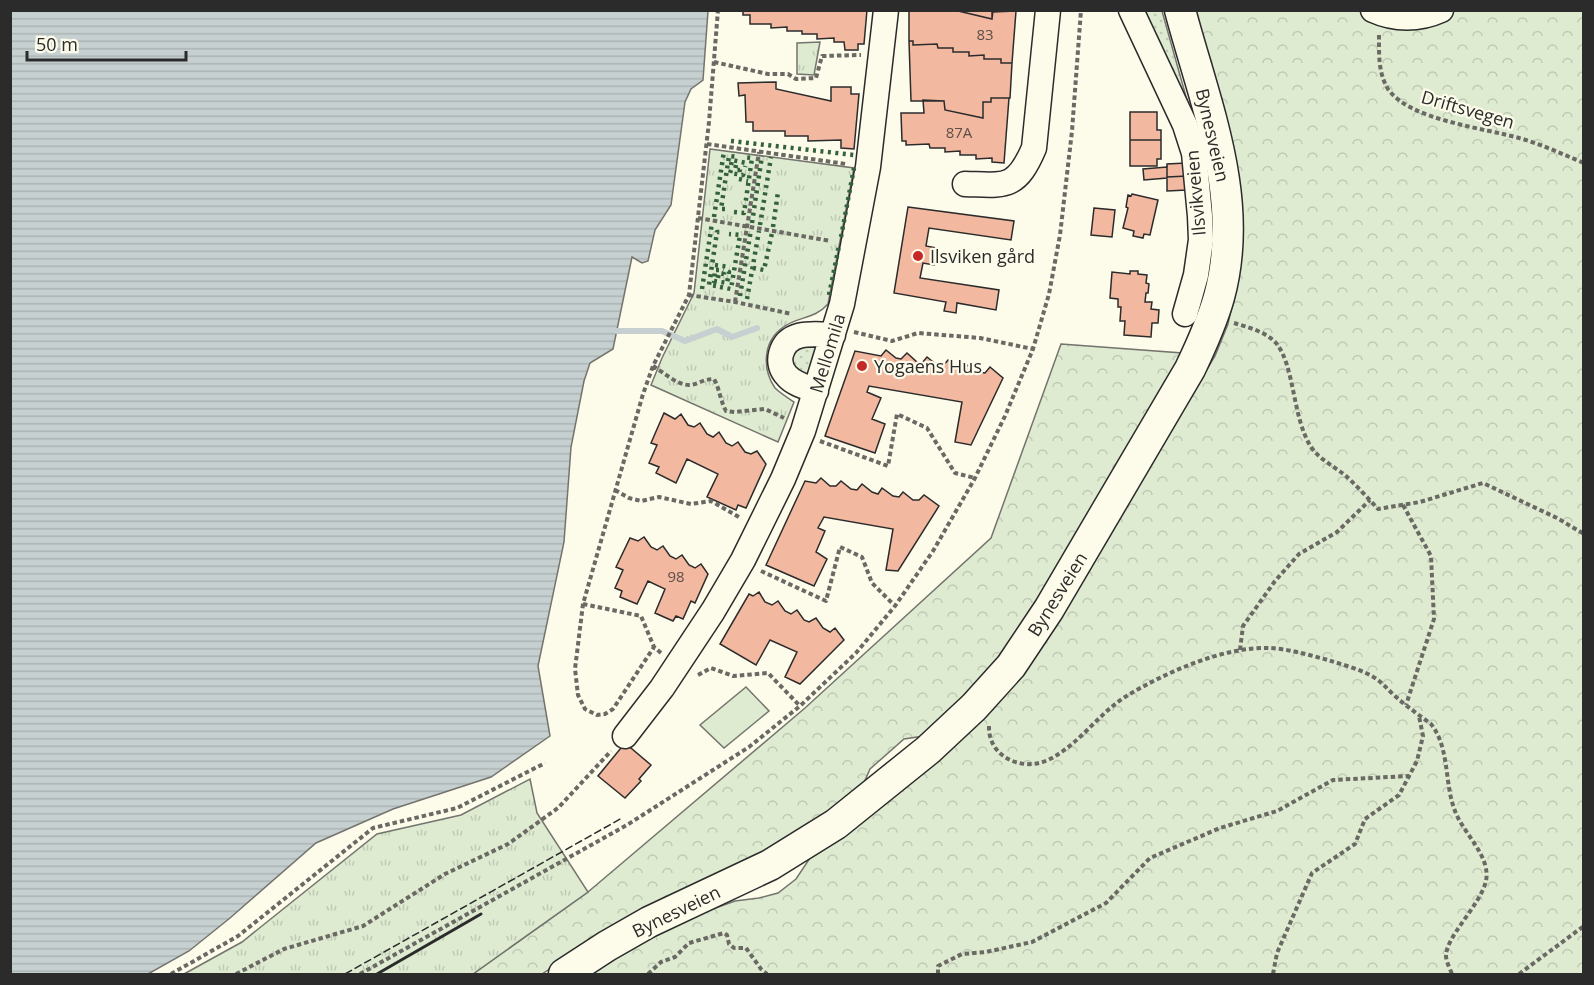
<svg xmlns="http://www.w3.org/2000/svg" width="1594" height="985" font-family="'Open Sans',sans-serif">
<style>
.grass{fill:url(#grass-dots);stroke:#74746e;stroke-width:1.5}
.forest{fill:url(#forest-crowns);stroke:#74746e;stroke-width:1.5}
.park{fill:url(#park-tufts);stroke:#74746e;stroke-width:1.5}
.pitch{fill:#deebd1;stroke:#74746e;stroke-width:1.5}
.water{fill:url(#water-rules);stroke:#74746e;stroke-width:1.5}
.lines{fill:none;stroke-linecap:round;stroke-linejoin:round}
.stream{stroke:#c7d0d0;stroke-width:6}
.building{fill:#f2b8a0;stroke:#2b2b2b;stroke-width:1.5}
.minor-casing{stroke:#2b2b2b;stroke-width:27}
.major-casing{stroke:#2b2b2b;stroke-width:33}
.path{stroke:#6a6964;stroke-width:4;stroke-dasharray:4.5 3;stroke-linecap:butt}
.minor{stroke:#fdfbea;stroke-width:24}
.major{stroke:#fdfbea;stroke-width:30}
.hedge{stroke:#34623c;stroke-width:4.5;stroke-dasharray:3 4.5;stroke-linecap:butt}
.fence{stroke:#2b2b2b;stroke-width:1.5;stroke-dasharray:8 3;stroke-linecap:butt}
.wall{stroke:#2b2b2b;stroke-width:3}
.poi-dot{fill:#c62828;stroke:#fdfbea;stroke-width:2}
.labels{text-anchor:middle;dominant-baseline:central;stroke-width:4.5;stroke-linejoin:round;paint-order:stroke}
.number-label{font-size:15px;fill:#5d4e48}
.street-label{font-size:18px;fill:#2b2b2b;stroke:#fdfbea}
.poi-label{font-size:18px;fill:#2b2b2b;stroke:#fdfbea;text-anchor:start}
</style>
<defs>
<pattern id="grass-dots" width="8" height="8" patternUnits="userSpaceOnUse" patternTransform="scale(1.5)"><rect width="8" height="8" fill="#deebd1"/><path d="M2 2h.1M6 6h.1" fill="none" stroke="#bfcab4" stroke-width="1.8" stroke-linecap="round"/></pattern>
<pattern id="forest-crowns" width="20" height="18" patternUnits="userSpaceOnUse" patternTransform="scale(1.5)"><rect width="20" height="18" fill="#deebd1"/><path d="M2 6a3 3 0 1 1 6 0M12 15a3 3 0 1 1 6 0" fill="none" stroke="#bfcab4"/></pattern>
<pattern id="park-tufts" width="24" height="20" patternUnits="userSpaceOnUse" patternTransform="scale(1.5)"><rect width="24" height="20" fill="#deebd1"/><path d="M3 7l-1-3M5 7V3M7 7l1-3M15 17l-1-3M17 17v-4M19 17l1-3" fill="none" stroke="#bfcab4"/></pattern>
<pattern id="water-rules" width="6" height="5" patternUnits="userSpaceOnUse" patternTransform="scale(1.5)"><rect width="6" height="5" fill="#c7d0d0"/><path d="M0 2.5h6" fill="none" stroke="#abb3b3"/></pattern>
</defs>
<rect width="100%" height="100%" fill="#fdfbea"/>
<path class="grass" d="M1136,11H1162L1192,118Z
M812,342L819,348L809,380L795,377L789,354Z"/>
<path class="forest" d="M1191,11H1583V974H587L659,932L707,911L735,901L759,898L778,893L796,879L814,852L1062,609L1215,356L1228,324L1238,278L1241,230Z
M1061,344L1182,353L1057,574L1001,659L924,736L904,739L870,769L860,792L788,843L596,938L542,974H473L588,892L805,708L991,538Z"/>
<path class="park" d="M820,42L814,75L797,74V43Z
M710,149L854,168L828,304C814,320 797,316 782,328C763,342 762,369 775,388C780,393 788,398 794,402L778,442L651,385L662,358L694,293Z
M530,779L537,813L588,892L473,974H184L242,942L377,834L461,815Z"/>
<path class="pitch" d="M746,687L769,711L724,748L700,725Z"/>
<path class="water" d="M10,11H708L703,80L691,89L685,102L671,205L655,230L648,261L642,263L632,257L613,349L590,363L584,381L571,447L564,542L538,666L550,736L491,777L393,809L316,843L230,918L189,951L148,974H11Z"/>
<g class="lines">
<path class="stream" d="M617,331H662L685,341L717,329L732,337L757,328"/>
</g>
<path class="building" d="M743,10H867L864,44H858V50H845L844,42H834V38L817,39V34H802V31H787V27L771,28V24H750V15H743Z
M909,10H954L992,19V12L1016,11L1012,63H1001V59H984V55L969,56V52H953V48H938L937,44L913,45V41H909Z
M954,10H993L992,19Z
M909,41H913V45L937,44L938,48H953V52H969V56L984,55V59H1001V63H1012L1010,98H991V102H983V118L945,110L944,101H911Z
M776,82V89L831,101V87H851V94H859L854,149L841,148V140L808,141V136H785V131H753V122H746L745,95L739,96L738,83Z
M991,98H1009L1004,163L992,162V158L976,159V155H960V151L945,152V148H930L929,144L906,145V141H902L901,113H924L923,100L944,101L945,110L983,118V102H991Z
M1130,112H1157V130H1161V140H1130Z
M1130,140H1161V159H1157V166H1130Z
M1186,163L1187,176L1167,177V164Z
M1167,167V178L1144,180L1143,169Z
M1187,176V190L1167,191V177Z
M1132,194L1158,200L1150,235L1144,234L1143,238L1133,236L1134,231L1123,228L1128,208L1126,207L1128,195L1131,196Z
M908,207L1014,221L1011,240L929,228L926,246L937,248L934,265L923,263L920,278L999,290L996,310L957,303L956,313L944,311L946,302L894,293Z
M1094,208L1115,210L1112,237L1091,235Z
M1130,271H1138V274L1147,275L1146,283L1149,284L1148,293H1146L1145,302H1152L1151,309L1159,310L1158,323H1152L1151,337L1124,335L1125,321H1120L1121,307H1118V299L1110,298L1112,272L1130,274Z
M886,350L896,358L901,359L907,353L917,362L922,363L927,357L937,365L943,366L948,360L958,368L964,369L969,364L979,372L985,373L990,367L1003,378L971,445L955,442L962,402L869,386L867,392L881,398L872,419L885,424L875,453L825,436L855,351L881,356Z
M664,413L675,419L681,414L688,425L694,427L700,423L707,434L713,437L719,432L726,443L732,446L738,442L745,452L751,454L757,451L766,464L746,508L738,505L736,510L707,497L718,474L687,459L676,483L656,473L659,467L649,463L657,445L651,443Z
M821,478L830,486H836L841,481L851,489L857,490L862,484L872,492L878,494L882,488L893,496L899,497L903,492L913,500H919L924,495L939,506L898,571L886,570L893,529L824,517L818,528L825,531L816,552L827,559L814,586L766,565L805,481L816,483Z
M644,537L651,547L657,550L663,546L670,556L676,559L682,555L689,565L695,568L701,564L708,574L695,603L691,601L683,619L676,616L673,621L655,613L665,589L648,581L637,604L620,597L622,591L615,588L623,570L616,567L630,538L638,541Z
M759,592L765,602L772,605L778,601L785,611L791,614L797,610L804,620L809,622L816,618L823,628L830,632L835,628L844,640L800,684L785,677L797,652L770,640L756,665L720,644L749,594L753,596Z
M625,743L651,765L639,779L641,781L625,798L598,776Z"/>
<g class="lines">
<defs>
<path id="minor" d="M1131,10L1185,125L1194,153L1200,216L1201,240L1196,275L1185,314
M1373,10C1395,20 1419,20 1441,10
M965,184C1005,185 1016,190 1034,148L1048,10
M816,391C806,387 794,384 787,376C781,370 779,362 781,354C787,330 814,334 833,335
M625,736L662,688L713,611L743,560L783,479L803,431L842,304L868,167L886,10"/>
<path id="major" d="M564,974L607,946L649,922L770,865L836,824L928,750L974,707L1011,666L1049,609L1190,369C1201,346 1212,322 1219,297C1246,199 1205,104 1180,10"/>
</defs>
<use href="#minor" class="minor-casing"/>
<use href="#major" class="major-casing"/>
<path class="path" d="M1379,35C1379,53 1378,73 1388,89C1409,120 1484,128 1519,138C1541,144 1562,154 1584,163
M714,62L768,74H788L796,79L816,78L822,56L861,55
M707,144L846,164
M698,218L831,241
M689,295L735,302L792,314
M735,302L759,152
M1234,323C1248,327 1266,332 1276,343C1295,366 1292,417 1311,447C1320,460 1334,466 1346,476C1357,486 1368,498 1378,509L1420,502L1483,483L1557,518L1584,534
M854,332L892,341L918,333L980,338L1033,349
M653,366C663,372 677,385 689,385C697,385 703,379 714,379C720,390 720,400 726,411L735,412L765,409L784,418
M820,441L888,466L897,414L927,428L955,473L975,478
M615,490L629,498L641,501L659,497L691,504L711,501L739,517
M1403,505L1431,556L1434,619L1406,705
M761,571L826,601L840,547L862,557L872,583L895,606
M583,604L641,616L654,647
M1240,650L1243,626L1275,581L1299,554L1337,532L1370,500
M661,653L654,647L613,709L605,714L597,715L585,709L578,695L575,669L583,604L643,394L653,366L689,295L709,122L718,10
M698,675L711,668L733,676L768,673L800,706
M989,726C988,757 1022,772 1048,760C1079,745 1097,715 1125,697C1164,673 1224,646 1270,648C1289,649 1309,655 1328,660C1343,665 1361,669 1375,678C1383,683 1388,690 1395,696C1406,706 1419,715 1431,724C1450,748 1444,783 1455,811C1463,833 1491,856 1486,881C1480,906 1445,937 1446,957C1447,963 1450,969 1452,974
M171,974L238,936L373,828L457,808L545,763
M236,974L284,949L363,926L445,874L508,844L558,808L611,751
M360,974L627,825L749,747L800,706L856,653L895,606L933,551L975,478L1005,416L1033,349L1049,294L1060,235L1072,131L1081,10
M648,974L661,962L675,957L689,943L724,933L727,935L729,944L734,948H746L761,969L767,974
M938,974V966L962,954L986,952L1032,942L1106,903L1150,858L1220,828L1277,811L1333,780L1409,776
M1273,974L1277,953L1312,873L1355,844L1365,819L1399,795L1417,761L1423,736L1419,716
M1519,974L1584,926"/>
<use href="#minor" class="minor"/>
<use href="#major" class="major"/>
<path class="hedge" d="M731,141L854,155
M731,165L732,160L746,163L745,167
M736,165L735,170H740V167
M731,170L730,173L743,175L744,172
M739,179L748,181
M725,209H721L729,156L738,157
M734,212L744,213L752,158L743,157
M714,217L724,151
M752,223L762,156
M760,225L771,157
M773,227L778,192
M841,237L854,168
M715,265L730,267
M753,268L764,270L772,233
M719,270H715L714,281L727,283L729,272L723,270
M718,278L719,273L724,274L723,278
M716,286L709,285L717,232H720
M720,287L731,289L740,235L729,234
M702,289L712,223
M829,295L839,246
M740,296L751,230
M747,299L759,231"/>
<path class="fence" d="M345,974L622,818"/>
<path class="wall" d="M377,974L481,914"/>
</g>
<g class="poi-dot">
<circle cx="918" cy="256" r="6"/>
<circle cx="862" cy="366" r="6"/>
</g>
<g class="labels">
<g class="number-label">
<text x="985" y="34">83</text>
<text x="959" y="132">87A</text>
<text x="676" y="576">98</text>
</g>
<g class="street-label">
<text transform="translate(1468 109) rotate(16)">Driftsvegen</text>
<text transform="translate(1213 135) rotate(77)">Bynesveien</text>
<text transform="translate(1195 193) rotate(-95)">Ilsvikveien</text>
<text transform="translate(827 353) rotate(-73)">Mellomila</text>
<text transform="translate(1057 594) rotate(-58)">Bynesveien</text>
<text transform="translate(676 911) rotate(-26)">Bynesveien</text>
</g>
<g class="poi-label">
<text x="930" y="256">Ilsviken gård</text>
<text x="874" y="366">Yogaens Hus</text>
</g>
</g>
<rect width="1594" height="985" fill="none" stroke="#2b2b2b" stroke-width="24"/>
<path d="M27 51v9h159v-9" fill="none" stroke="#2b2b2b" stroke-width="3"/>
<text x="36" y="51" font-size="18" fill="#2b2b2b" stroke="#fdfbea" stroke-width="4.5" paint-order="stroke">50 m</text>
</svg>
